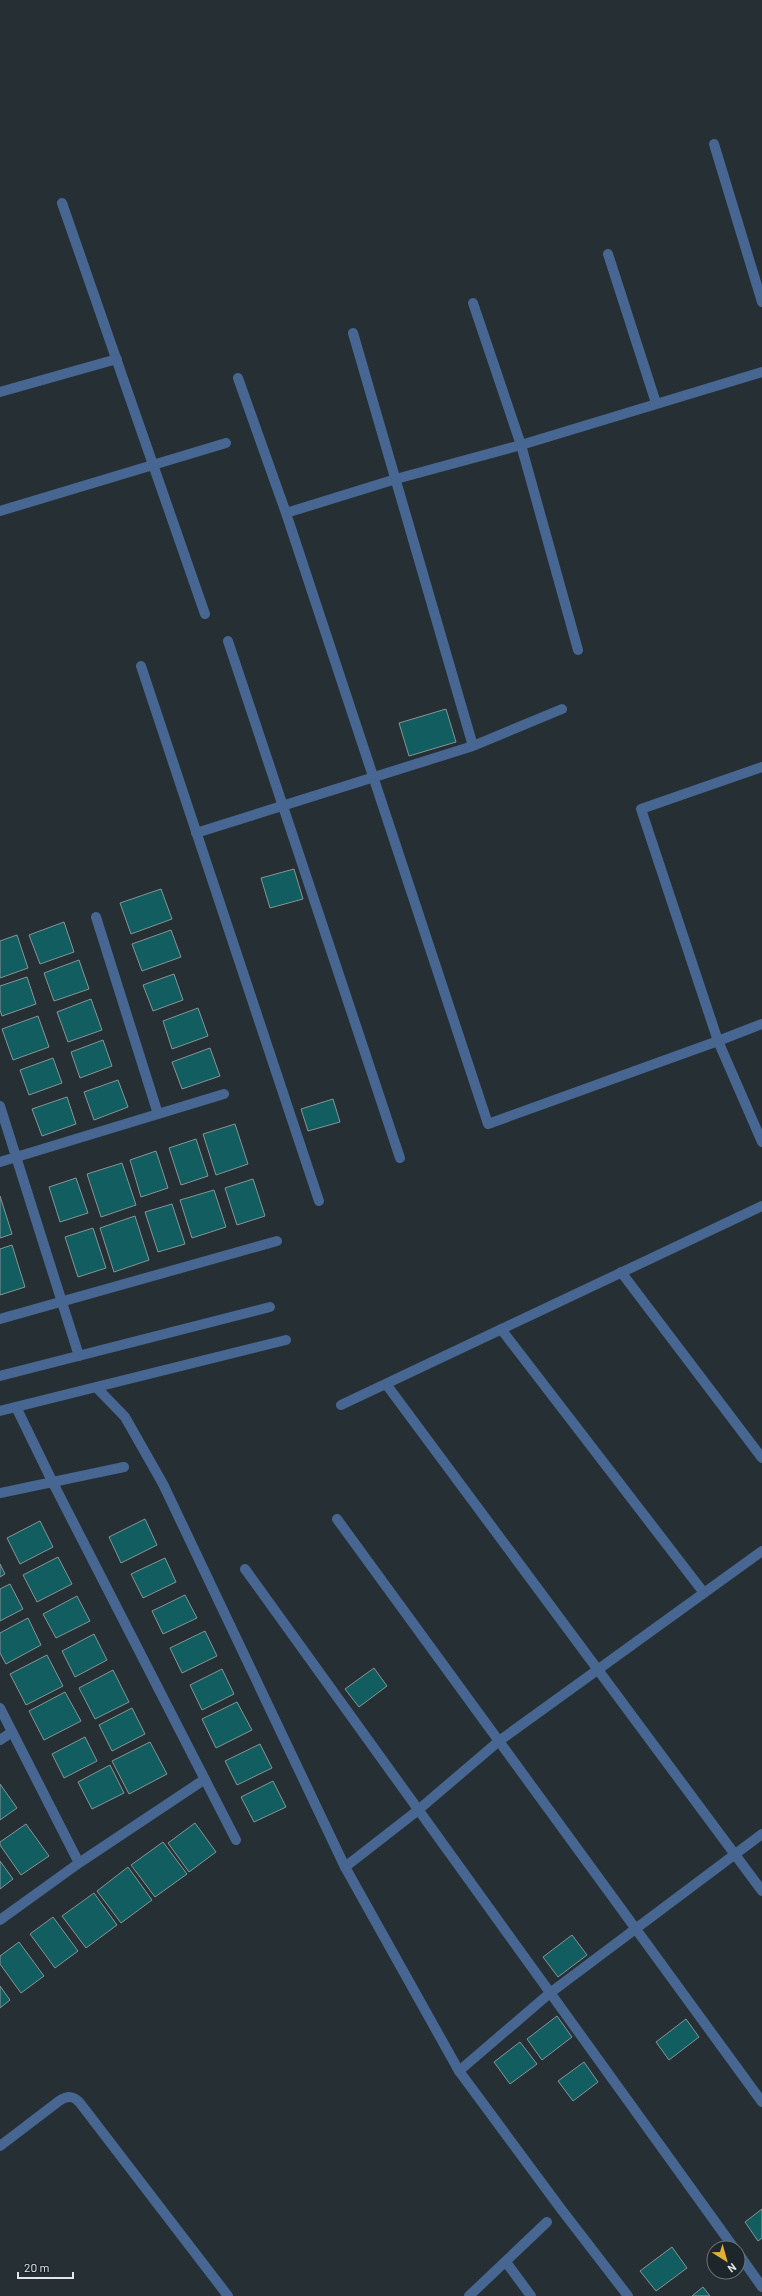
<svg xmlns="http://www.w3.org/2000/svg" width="762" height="2296" font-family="Barlow,sans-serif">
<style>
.building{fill:#125d60;stroke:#879495}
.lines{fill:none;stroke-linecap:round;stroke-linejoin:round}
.service{stroke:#476792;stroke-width:10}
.minor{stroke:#476792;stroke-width:10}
</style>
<rect width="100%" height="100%" fill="#263034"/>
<path class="building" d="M446,709L456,742L409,756L399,723Z
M294,869L303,899L270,908L261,878Z
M161,889L172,919L131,934L120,903Z
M64,922L74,952L40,964L29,935Z
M171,930L181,957L142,971L132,944Z
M17,935L28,968L0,978V941Z
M79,960L89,989L54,1001L44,973Z
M174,974L183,1000L153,1011L143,985Z
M27,977L36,1004L2,1016L0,1010V986Z
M91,999L102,1030L68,1042L57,1012Z
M198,1008L208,1036L172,1049L163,1021Z
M38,1016L49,1047L13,1060L2,1029Z
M103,1040L112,1066L80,1078L71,1052Z
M210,1048L220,1076L182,1089L172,1062Z
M53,1058L62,1083L29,1095L20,1070Z
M118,1080L128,1107L94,1120L84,1092Z
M67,1097L76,1124L42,1136L32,1109Z
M333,1099L340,1122L308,1131L301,1109Z
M235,1124L248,1164L216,1175L203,1134Z
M196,1139L208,1176L181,1185L169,1148Z
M156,1151L168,1188L141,1197L130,1160Z
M122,1163L136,1205L101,1217L87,1174Z
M76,1178L88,1213L60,1222L49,1187Z
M253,1179L265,1216L237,1225L225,1188Z
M214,1190L226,1227L192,1238L180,1200Z
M0,1196L12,1234L0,1238Z
M172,1204L185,1244L158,1252L145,1212Z
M135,1216L149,1260L114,1272L100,1228Z
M93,1228L106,1268L78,1277L65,1237Z
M12,1245L25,1287L0,1295V1249Z
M145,1519L157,1545L121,1563L109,1537Z
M40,1521L53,1547L20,1564L7,1538Z
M58,1557L72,1584L37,1602L23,1575Z
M165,1558L176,1582L143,1598L131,1574Z
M0,1564L5,1574L0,1577Z
M10,1584L23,1609L0,1621V1589Z
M185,1595L197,1618L163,1634L152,1611Z
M77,1596L90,1621L56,1638L43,1614Z
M28,1618L41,1645L6,1664L0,1653V1633Z
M205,1631L217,1656L182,1673L170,1648Z
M94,1634L107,1660L75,1677L62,1651Z
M47,1655L63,1686L26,1705L10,1674Z
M374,1668L387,1686L359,1707L345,1689Z
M222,1669L234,1694L202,1710L190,1685Z
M113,1670L129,1702L95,1719L79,1688Z
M65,1692L81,1721L44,1740L29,1711Z
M237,1702L252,1730L216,1748L202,1719Z
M132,1708L145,1734L112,1751L99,1725Z
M85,1737L97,1761L64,1778L52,1754Z
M150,1742L167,1774L129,1794L112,1761Z
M260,1744L272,1768L237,1785L225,1761Z
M110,1765L124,1793L92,1809L78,1782Z
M273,1781L286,1807L254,1822L241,1797Z
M0,1784L17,1808L0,1820Z
M195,1823L216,1852L189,1872L168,1843Z
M26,1824L49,1856L21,1875L0,1845V1842Z
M163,1842L187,1874L155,1897L131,1865Z
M0,1861L13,1879L0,1889Z
M128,1867L152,1900L121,1923L97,1891Z
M94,1893L117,1925L86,1948L62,1916Z
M53,1917L78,1951L55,1968L30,1934Z
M572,1935L587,1955L558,1977L543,1957Z
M19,1942L44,1976L21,1993L0,1964V1956Z
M0,1986L10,2000L0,2008Z
M557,2016L572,2037L542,2060L527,2039Z
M686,2019L699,2037L669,2060L656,2042Z
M520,2042L537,2064L510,2084L494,2062Z
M584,2062L598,2082L573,2101L558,2081Z
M762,2209V2238L758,2241L745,2222Z
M672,2247L687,2268L656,2291L640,2271Z
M703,2287L710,2296H692Z"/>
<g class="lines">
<path class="service" d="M714,144L762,302
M608,254L656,403
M473,303L521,445L578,650
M353,333L473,746
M238,378L286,513L488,1124L718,1041L762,1024
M286,513L396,479L521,445L762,372
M228,641L400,1158
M141,666L319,1201
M762,767L641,809L718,1041L762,1142
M196,833L473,746L562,709
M96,917L158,1114
M0,1106L79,1356
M0,1162L224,1094
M621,1272L762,1458
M0,1319L277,1241
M501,1329L704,1593
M386,1384L762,1891
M341,1405L762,1206
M16,1407L53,1483L236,1840
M0,1493L124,1467
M337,1519L762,2102
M245,1569L734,2248
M0,1708L79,1863
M0,1740L12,1732
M345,1867L417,1811L499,1741L762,1551
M0,1920L79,1863L205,1779
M459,2071L550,1993L762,1834
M738,2253L762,2287"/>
<path class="minor" d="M62,203L205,614
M0,392L117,359
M0,511L226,443
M0,1376L270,1307
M96,1387L125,1417L163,1484L345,1867L459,2071L561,2209L628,2296
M0,1411L286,1340
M0,2146L59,2101C67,2096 73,2095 80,2103L228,2296
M506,2262L531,2296
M469,2296L547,2222"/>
</g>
<g transform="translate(726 2260) rotate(143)"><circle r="19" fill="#1d262a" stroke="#6b7376"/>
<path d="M0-3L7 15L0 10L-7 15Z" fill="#e2af34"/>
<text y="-6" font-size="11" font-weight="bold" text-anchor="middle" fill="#e0e6e9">N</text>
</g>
<path d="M18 2272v6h55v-6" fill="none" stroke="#e0e6e9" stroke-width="2"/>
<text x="24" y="2272" font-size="12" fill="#e0e6e9" stroke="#1d262a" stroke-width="3" paint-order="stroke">20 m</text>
</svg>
